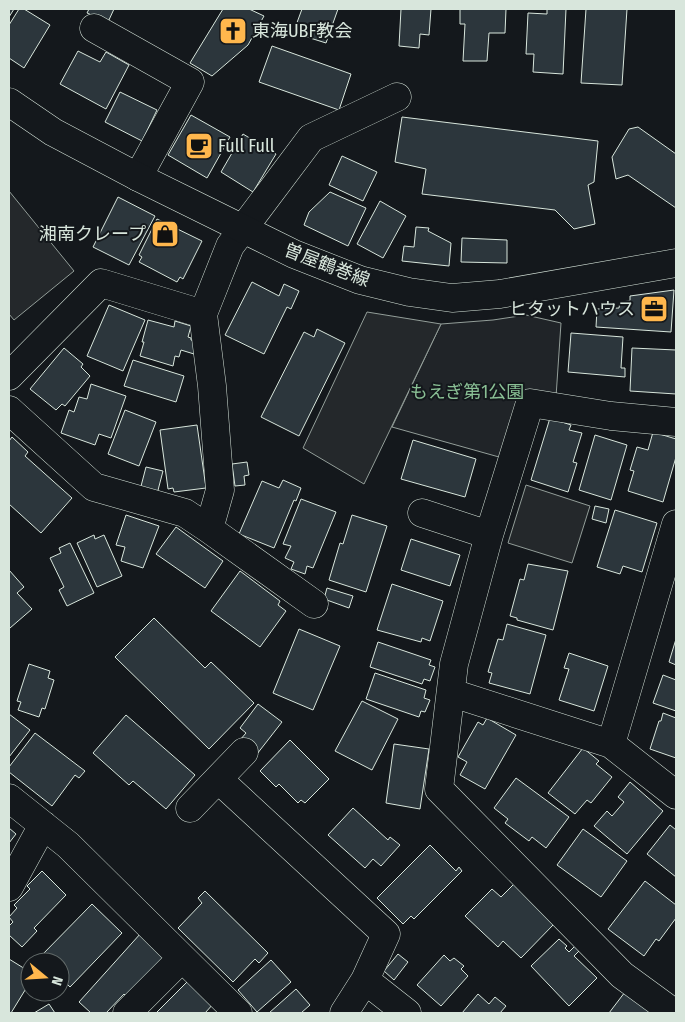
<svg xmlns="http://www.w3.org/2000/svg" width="685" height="1022" font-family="'Fira Sans Condensed','Noto Sans JP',sans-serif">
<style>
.green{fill:#202428;stroke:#939e99}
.parking{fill:#24282b;stroke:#939e99}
.building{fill:#2c363c;stroke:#d8e6dc}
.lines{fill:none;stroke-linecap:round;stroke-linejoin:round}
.minor-casing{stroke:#d8e6dc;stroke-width:29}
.major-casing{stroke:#d8e6dc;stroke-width:29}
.minor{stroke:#14181c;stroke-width:28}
.major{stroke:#14181c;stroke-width:28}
.labels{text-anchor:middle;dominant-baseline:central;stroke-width:4;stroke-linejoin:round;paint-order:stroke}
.poi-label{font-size:18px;fill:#d8e6dc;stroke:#14181c;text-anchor:start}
.street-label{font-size:18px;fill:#d8e6dc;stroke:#14181c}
.park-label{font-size:18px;fill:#8ac095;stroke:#14181c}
</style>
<rect width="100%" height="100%" fill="#14181c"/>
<path class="green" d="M526,315L561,323L556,397L522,392L499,457L392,427L441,324L493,320Z"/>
<path class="parking" d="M9,191L74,271L14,320L9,314Z
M367,312L441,324L364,484L303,448Z
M526,485L590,506L572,563L508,543Z"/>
<path class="building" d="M9,9H14L9,17Z
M19,9H24L50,25L24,68L9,58V25Z
M89,9H114L108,22L87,13Z
M223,9H249L264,16L248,45L212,76L190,63Z
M302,9H338L326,43L307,37L308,33L295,28Z
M401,9H431L429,35L420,34L419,48L399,46Z
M460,9H506L505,33H489L487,61H463L465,24H460Z
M547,9H566L563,74L533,72L534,54H526L528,13L547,14Z
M586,9H627L622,85L581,83Z
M272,46L351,74L339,110L259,82Z
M78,51L100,62L106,52L129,65L106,109L60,84Z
M120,92L157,110L142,141L105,122Z
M191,115L230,137L207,178L168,155Z
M402,117L598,141L594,182L588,185L595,224L574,229L555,210L422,194L426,169L395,162Z
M638,127L676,154V208L628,175L616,179L612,157L629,129Z
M243,134L276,154L253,192L221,172Z
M342,156L377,172L363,201L329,185Z
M330,192L366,208L348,246L304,225L309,212Z
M118,197L155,216L129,265L93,247Z
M380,201L406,216L383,258L357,244Z
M157,219L202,241L183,279L180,277L177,282L139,262L142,257L139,255Z
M416,227L429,228L428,231L451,243L449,266L402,261L404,246L414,247Z
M462,238L507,240V263L461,262Z
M252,282L279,296L284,284L299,291L291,309L287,307L264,354L225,335Z
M674,290L671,332L596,327L597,309L619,308L620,302L630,301V296Z
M109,305L145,320L123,371L87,356Z
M148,320L174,327L175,321L191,326L188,337L191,338V340L197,342L194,354L181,350L179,357L175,356L173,366L140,356L144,342H142Z
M317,329L345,343L299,436L261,417L304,332L314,337Z
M571,333L623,337L621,368H625V377L568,372Z
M64,348L83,364L81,367L90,376L65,406L62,404L56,410L30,389Z
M632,348L676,350V394L630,391Z
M133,360L184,376L176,402L124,386Z
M91,384L126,396L111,438L99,434L95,445L61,433L69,410L74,412L79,397L87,399Z
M125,410L156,422L139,466L108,454Z
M550,418L571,425L569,430L582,433L573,462L577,463L568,492L531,480Z
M197,425L206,488L174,492L173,488L168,489L160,430Z
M653,432L676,439V457L663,502L628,491L634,471L630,470L637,447L648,450Z
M595,435L627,445L611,500L579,490Z
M12,437L28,452L25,456L72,498L41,533L9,504V441Z
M413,440L476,459L465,497L401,479Z
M247,462L249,475L244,476L245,485L235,486L232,464Z
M146,467L163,471L157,494L140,490Z
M283,480L301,488L296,501L294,500L274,548L239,534L262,481L279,488Z
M301,499L336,512L313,568L307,566L305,574L291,569L294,562L285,558L291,546L283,544Z
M595,506L609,509L606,523L592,519Z
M615,510L657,523L642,572L623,566L620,574L597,567Z
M126,515L159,526L143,568L121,561L125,547L116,545Z
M352,515L387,526L366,592L329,580L340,543L343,544Z
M176,527L223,561L205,588L156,554Z
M94,535L95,539L104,535L122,576L97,587L77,543Z
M411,539L460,555L450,586L401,570Z
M70,543L94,593L67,606L59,590L64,587L50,558L61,553L59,548Z
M528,564L568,571L553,630L517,620V618L510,616L520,579L524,580Z
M9,570L24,587L17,593L32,609L10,628L9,627Z
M240,571L280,601L278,605L286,611L260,647L211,611Z
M392,584L443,601L430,641L422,638L421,642L377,630Z
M327,588L353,596L349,608L324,599Z
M154,618L205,668L211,662L254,703L209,749L115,657Z
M507,624L546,635L530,694L489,683L492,673L488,672L498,639L503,640Z
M299,629L340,646L313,710L273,693Z
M676,639V665L669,662Z
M378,642L431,660L429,665L435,667L430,681L424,679L422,684L370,667Z
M569,653L608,666L594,711L559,700L569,669L564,668Z
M29,664L50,671L48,678L54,680L45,709L42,708L39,717L18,710L21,702L17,701Z
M375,673L426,690L424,698L430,700L425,712L421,711L419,717L366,699Z
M663,675L676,680V711L653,703Z
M362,701L398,719L372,770L335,751Z
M258,704L282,722L257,754L240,740L246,733L240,728Z
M663,713L676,718V758L650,749L659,721H661Z
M9,714L30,730L9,757Z
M126,715L195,775L166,809L133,781L129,785L93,753Z
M487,718L516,735L485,789L460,775L467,762L458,757L478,722L483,725Z
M35,733L85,771L79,778L75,775L52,806L9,772V767Z
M290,740L329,779L305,803L301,800L298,803L279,784L276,787L260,771Z
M394,744L429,749L420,809L386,803Z
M583,748L599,761L596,764L612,777L591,803L587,800L575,814L548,793Z
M516,778L569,817L546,848L532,837L529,841L505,823L508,819L494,808Z
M630,782L663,811L627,854L594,826L607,811L612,816L624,802L618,797Z
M353,808L388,840L390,837L400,845L381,866L373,859L365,868L328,835Z
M670,825L676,830V877L647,854Z
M9,828L16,834L9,843Z
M583,829L627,861L601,897L557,865Z
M430,845L456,871L459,867L462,871L414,919L411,916L403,924L377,898Z
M42,871L66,895L34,928L37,931L22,947L9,935V926L13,922L9,917L17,908L14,905L30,889L27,886Z
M645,881L676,905V918L659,941L656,939L644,956L608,929Z
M514,884L554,924L521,958L503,941L498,947L465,916L492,889L501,897Z
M205,891L268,953L259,963L255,959L233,982L178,928L202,903L198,898Z
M92,904L122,933L70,987L60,977V962H44L40,957Z
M141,933L166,957L129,999L124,994L106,1013H91L79,1002Z
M559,939L567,946L565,948L569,952L575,946L580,950L574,956L597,978L569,1006L531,966Z
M398,954L408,962L394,980L384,971Z
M444,955L450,961L454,958L464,966L461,969L468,976L441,1006L417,985Z
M9,959L30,972V982L11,1013H9Z
M271,960L291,982L257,1012L238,990Z
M187,982L214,1003L205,1013H156Z
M296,989L310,1005L301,1013H269Z
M625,992L649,1011L647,1013H609Z
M478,994L489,1004L495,997L506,1006L500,1013H462Z
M49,1004L55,1013H34Z"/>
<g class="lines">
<defs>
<path id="minor" d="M94,28L190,82L138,177
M9,376L101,283L203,314
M9,410L94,487L185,513L209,529L314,604
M422,513L489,535
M209,529L220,490L212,386L203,314L230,246L311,138L397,97
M452,693L611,744L676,795
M611,744L676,524
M218,779L386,934L365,980L344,1013
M9,798L68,845L238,1013
M190,808L244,752
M9,887L43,825
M365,980L407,1013
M127,1013L182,958
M674,1013L622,975L439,789L454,664L489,535L530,403L611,416L676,422"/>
<path id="major" d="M9,102L53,132L138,177L294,254L360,280L409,292L452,298L500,294L676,263"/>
</defs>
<use href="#minor" class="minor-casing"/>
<use href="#major" class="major-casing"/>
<use href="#minor" class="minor"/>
<use href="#major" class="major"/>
</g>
<defs>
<symbol id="church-square" viewBox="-11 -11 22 22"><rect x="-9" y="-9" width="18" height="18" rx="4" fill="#ffb74d" stroke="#14181c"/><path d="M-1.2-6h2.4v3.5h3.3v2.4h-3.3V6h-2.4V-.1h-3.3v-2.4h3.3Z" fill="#111"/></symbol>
<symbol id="cafe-square" viewBox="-11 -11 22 22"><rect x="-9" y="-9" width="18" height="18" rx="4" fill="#ffb74d" stroke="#14181c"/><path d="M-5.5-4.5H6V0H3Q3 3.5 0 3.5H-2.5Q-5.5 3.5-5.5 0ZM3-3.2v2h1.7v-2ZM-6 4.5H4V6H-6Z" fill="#111"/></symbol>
<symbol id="shop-square" viewBox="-11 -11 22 22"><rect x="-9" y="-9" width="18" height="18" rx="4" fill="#ffb74d" stroke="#14181c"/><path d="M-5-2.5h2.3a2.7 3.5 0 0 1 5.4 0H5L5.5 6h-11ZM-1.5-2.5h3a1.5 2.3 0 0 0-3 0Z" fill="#111"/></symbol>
<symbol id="office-square" viewBox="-11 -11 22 22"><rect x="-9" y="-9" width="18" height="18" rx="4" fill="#ffb74d" stroke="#14181c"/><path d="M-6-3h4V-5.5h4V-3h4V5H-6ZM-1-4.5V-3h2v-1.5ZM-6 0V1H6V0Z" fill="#111"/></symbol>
</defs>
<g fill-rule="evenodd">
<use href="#church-square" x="217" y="15" width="32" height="32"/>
<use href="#cafe-square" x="183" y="130" width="32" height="32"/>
<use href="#shop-square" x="149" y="218" width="32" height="32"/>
<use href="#office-square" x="638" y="293" width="32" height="32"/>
</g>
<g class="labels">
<g class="poi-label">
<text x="252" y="31">東海UBF教会</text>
<text x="218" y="146">Full Full</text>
<text x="146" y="234" text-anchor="end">湘南クレープ</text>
<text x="635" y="309" text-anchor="end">ヒタットハウス</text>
</g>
<g class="street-label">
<text transform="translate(327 265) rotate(21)">曽屋鶴巻線</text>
</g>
<g class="park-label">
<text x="467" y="392">もえぎ第1公園</text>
</g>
</g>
<rect width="685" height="1022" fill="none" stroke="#d8e6dc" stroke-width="20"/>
<g transform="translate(45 977) rotate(108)"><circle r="24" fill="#14181c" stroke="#626a69"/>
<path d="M0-4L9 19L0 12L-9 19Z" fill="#ffb74d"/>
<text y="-8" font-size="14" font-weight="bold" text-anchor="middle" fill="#d8e6dc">N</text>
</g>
</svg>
